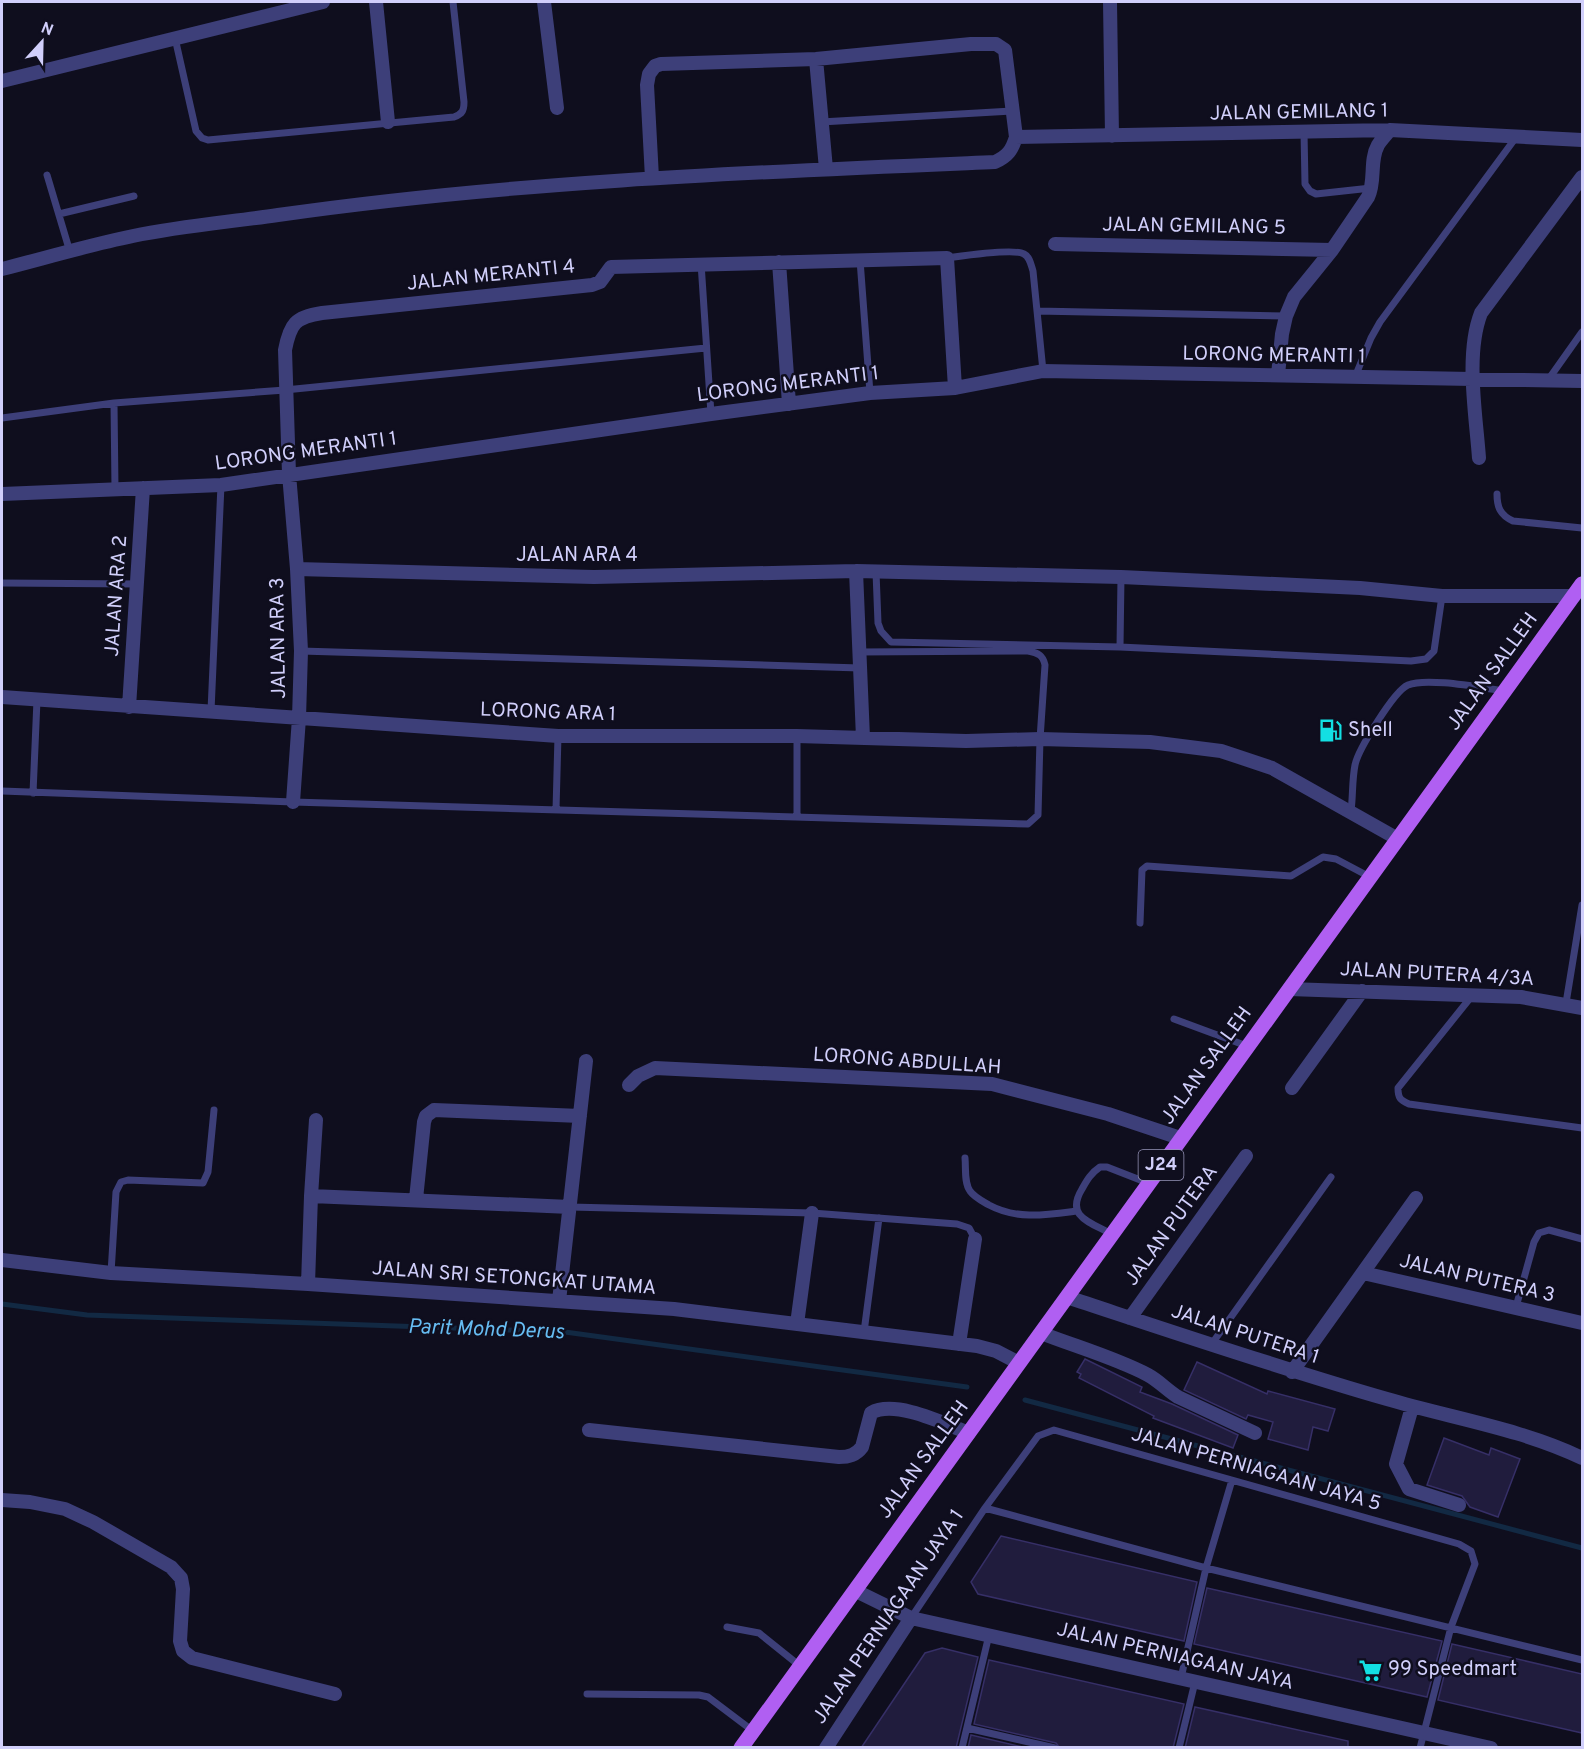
<svg xmlns="http://www.w3.org/2000/svg" width="1584" height="1749" font-family="Overpass,sans-serif">
<style>
.lines{fill:none;stroke-linecap:round;stroke-linejoin:round}
.stream{stroke:#122943;stroke-width:5}
.building{fill:#201c3d;stroke:#362f67;stroke-width:1.5}
.service{stroke:#3d3f79;stroke-width:7}
.minor{stroke:#3d3f79;stroke-width:14}
.primary{stroke:#b05ff2;stroke-width:15}
.labels{text-anchor:middle;dominant-baseline:central;stroke-width:5;stroke-linejoin:round;paint-order:stroke}
.shield{fill:#0f0e1e;stroke:#9795b9;stroke-width:1.5}
.shield-label{font-size:18px;font-weight:bold;fill:#d1cffb}
.street-label{font-size:20px;fill:#d1cffb;stroke:#0f0e1e}
.poi-label{font-size:20px;fill:#d1cffb;stroke:#0f0e1e;text-anchor:start}
.water-label{font-size:21px;font-style:italic;fill:#66bcf2;stroke:#0f0e1e}
</style>
<rect width="100%" height="100%" fill="#0f0e1e"/>
<g class="lines">
<path class="stream" d="M2,1304L87,1315L565,1332L967,1387
M1025,1400L1582,1548"/>
</g>
<path class="building" d="M1085,1359L1142,1387L1140,1392L1172,1404L1238,1435L1233,1448L1153,1418L1154,1416L1079,1378L1081,1374L1077,1372Z
M1197,1362L1267,1394L1268,1391L1335,1409L1328,1431L1313,1427L1308,1450L1268,1439L1273,1422L1248,1415L1246,1419L1184,1390Z
M1444,1438L1489,1455L1491,1448L1520,1459L1498,1517L1470,1507L1462,1496L1427,1485Z
M1001,1536L1197,1582L1184,1641L978,1594L971,1582Z
M1207,1588L1442,1641L1427,1697L1194,1644Z
M1452,1644L1582,1674V1733L1438,1700Z
M942,1648L978,1657L956,1748H861L925,1653Z
M989,1660L1184,1704L1173,1748H1060L1056,1743L974,1724Z
M1195,1707L1348,1741V1748H1185Z
M971,1735L1027,1748H968Z"/>
<g class="lines">
<path class="service" d="M175,38L196,131L202,138L208,140L454,117C462,114 464,111 464,102L453,2
M821,122L1012,111
M1304,132L1305,184L1310,191L1316,194L1371,188
M47,175L70,252
M59,214L134,196
M947,258C962,256 1014,248 1024,254C1030,257 1031,265 1033,271L1043,371
M860,260L870,393
M701,263L711,414
M1037,311L1286,316
M1355,377L1371,338L1380,322L1517,136
M1548,380L1582,332
M114,403L115,489
M2,418L114,403L285,390L706,348
M1497,494C1497,507 1500,515 1513,521L1582,528
M876,572L878,623L881,631L891,642L1120,647L1411,661L1426,659L1434,651L1442,596
M2,583L137,584
M1120,647L1121,577
M301,651L860,668
M211,711L221,485
M2,791L293,802L1028,824L1038,815L1040,739L1045,665C1043,655 1038,653 1028,651L859,652
M33,793L37,700
M556,810L558,736
M1351,811C1353,796 1352,780 1355,765C1358,750 1394,691 1408,685C1427,677 1482,688 1505,691
M797,817V736
M1140,923L1142,870L1147,866L1291,876L1323,857L1336,859L1370,877
M1471,997L1398,1088C1398,1098 1400,1100 1409,1104L1582,1128
M1566,1003L1582,905
M1174,1019L1247,1046
M965,1158C966,1168 964,1183 970,1191C974,1197 982,1201 989,1205C1017,1220 1046,1215 1077,1211
M570,1207L812,1213L957,1224L969,1228L975,1239
M1112,1234C1090,1222 1065,1217 1082,1189C1087,1180 1091,1173 1100,1167H1107L1148,1183
M111,1273L116,1192L121,1182L128,1180L203,1183L208,1172L214,1110
M1516,1307L1534,1242L1539,1233L1549,1230L1582,1239
M864,1332L879,1218
M1211,1345L1331,1177
M985,1508L1206,1568L1582,1660
M911,1618L985,1508L1038,1436L1054,1430L1459,1544L1471,1551L1475,1564L1451,1627L1420,1748
M727,1627L759,1633L800,1666
M1181,1678L1206,1568L1232,1480
M587,1694L699,1695L708,1697L753,1731
M967,1728L1055,1748
M962,1748L989,1635
M1179,1748L1195,1682"/>
<path class="minor" d="M376,2L388,122
M544,2L557,108
M1110,2L1112,136
M816,59L826,169
M2,81L323,2
M1016,137L1390,130L1582,140
M1055,244L1332,250
M779,262L789,404
M2,269C45,258 89,245 133,236C181,226 230,222 278,215C515,181 755,172 995,162C1008,156 1012,150 1016,137L1005,50L996,44H971L816,59L661,64L655,66L649,74L647,85L652,178
M1278,375L1282,334L1286,316L1294,297L1332,250L1368,197C1376,181 1369,161 1378,145C1381,140 1386,135 1390,130
M1479,458C1476,415 1465,354 1481,313L1582,177
M2,494L221,485L711,414L870,393L955,388L1043,371L1582,381
M297,569L594,577L856,571L1121,577L1360,588L1442,596H1574
M856,571L863,738
M2,697L558,736H797L966,741L1040,739L1150,742L1221,751L1272,768L1398,839
M129,707L143,488
M293,802L299,718L301,651L297,569L289,474L285,350C290,324 295,317 322,313L592,285L600,282L611,267L947,258L955,388
M1289,989L1521,997L1582,1008
M629,1085L638,1076L655,1068L992,1084L1108,1114L1180,1138
M1292,1088L1362,991
M311,1196L316,1120
M416,1199L424,1122L426,1116L434,1110L580,1116
M2,1260L111,1273L308,1284L674,1309L977,1346L996,1351L1019,1363
M1363,1273L1582,1323
M308,1284L311,1196L570,1207
M1067,1297C1173,1332 1279,1368 1387,1399C1451,1418 1522,1429 1582,1458
M559,1301L586,1061
M1130,1318L1246,1156
M797,1324L812,1213
M1041,1333C1074,1346 1116,1358 1148,1375C1159,1381 1167,1390 1178,1397L1255,1433
M959,1344L975,1239
M1292,1372L1416,1198
M1412,1407L1396,1464L1409,1489L1459,1505
M589,1430L839,1457C849,1457 856,1455 862,1447L871,1413C895,1399 945,1424 969,1433
M2,1500L30,1502L65,1509L93,1522L171,1567L181,1578L183,1589L180,1641L183,1651L192,1658L335,1694
M856,1591L911,1618L1491,1748
M826,1748L911,1618"/>
<path class="primary" d="M741,1748L1582,584"/>
</g>
<defs>
<symbol id="fuel-bare" viewBox="-9 -9 18 18"><path d="M-5.5-6h7V0h2V4h1.3V-2.5L3-4.5l.8-.8L6-3V5H2.5V1h-1V6h-7ZM-4.2-4.7v3.2H.2V-4.7Z" fill="#13dfe3" stroke="#0f0e1e" stroke-width="2.5" paint-order="stroke"/></symbol>
<symbol id="supermarket-bare" viewBox="-9 -9 18 18"><path d="M-6-5.5h2.5l.6 2H6L4.5 2H-2.5L-4.4-4H-6ZM-1.5 3.2a1.3 1.3 0 1 0 .1 0ZM3 3.2a1.3 1.3 0 1 0 .1 0Z" fill="#13dfe3" stroke="#0f0e1e" stroke-width="2.5" paint-order="stroke"/></symbol>
</defs>
<g fill-rule="evenodd">
<use href="#fuel-bare" x="1314" y="714" width="33" height="33"/>
<use href="#supermarket-bare" x="1354" y="1654" width="33" height="33"/>
</g>
<g class="labels">
<rect class="shield" x="1138.5" y="1150" width="45" height="30" rx="4.5"/>
<g class="shield-label">
<text x="1161" y="1165">J24</text>
</g>
<g class="street-label">
<text transform="translate(1299 113) rotate(-1)">JALAN GEMILANG 1</text>
<text transform="translate(1194 227) rotate(1)">JALAN GEMILANG 5</text>
<text transform="translate(491 276) rotate(-6)">JALAN MERANTI 4</text>
<text transform="translate(1274 356) rotate(1)">LORONG MERANTI 1</text>
<text transform="translate(788 385) rotate(-7)">LORONG MERANTI 1</text>
<text transform="translate(306 452) rotate(-8)">LORONG MERANTI 1</text>
<text x="577" y="556">JALAN ARA 4</text>
<text transform="translate(117 596) rotate(-86)">JALAN ARA 2</text>
<text transform="translate(279 638) rotate(-91)">JALAN ARA 3</text>
<text transform="translate(1493 672) rotate(-54)">JALAN SALLEH</text>
<text transform="translate(548 713) rotate(2)">LORONG ARA 1</text>
<text transform="translate(1437 975) rotate(3)">JALAN PUTERA 4/3A</text>
<text transform="translate(907 1062) rotate(4)">LORONG ABDULLAH</text>
<text transform="translate(1207 1066) rotate(-54)">JALAN SALLEH</text>
<text transform="translate(1172 1226) rotate(-54)">JALAN PUTERA</text>
<text transform="translate(514 1279) rotate(4)">JALAN SRI SETONGKAT UTAMA</text>
<text transform="translate(1477 1279) rotate(13)">JALAN PUTERA 3</text>
<text transform="translate(1245 1335) rotate(18)">JALAN PUTERA 1</text>
<text transform="translate(924 1460) rotate(-54)">JALAN SALLEH</text>
<text transform="translate(1256 1470) rotate(16)">JALAN PERNIAGAAN JAYA 5</text>
<text transform="translate(889 1617) rotate(-56)">JALAN PERNIAGAAN JAYA 1</text>
<text transform="translate(1175 1657) rotate(13)">JALAN PERNIAGAAN JAYA</text>
</g>
<g class="poi-label">
<text x="1348" y="731">Shell</text>
<text x="1388" y="1670">99 Speedmart</text>
</g>
<g class="water-label">
<text transform="translate(486 1330) rotate(2)">Parit Mohd Derus</text>
</g>
</g>
<rect width="1584" height="1749" fill="none" stroke="#d1cffb" stroke-width="6"/>
<g transform="translate(42 42) rotate(22)" stroke="#0f0e1e" stroke-width="4.5" paint-order="stroke">
<path d="M0-4.5L10 22L0 15L-10 22Z" fill="#d1cffb"/>
<text y="-9" font-size="16" font-weight="bold" text-anchor="middle" fill="#d1cffb">N</text>
</g>
</svg>
